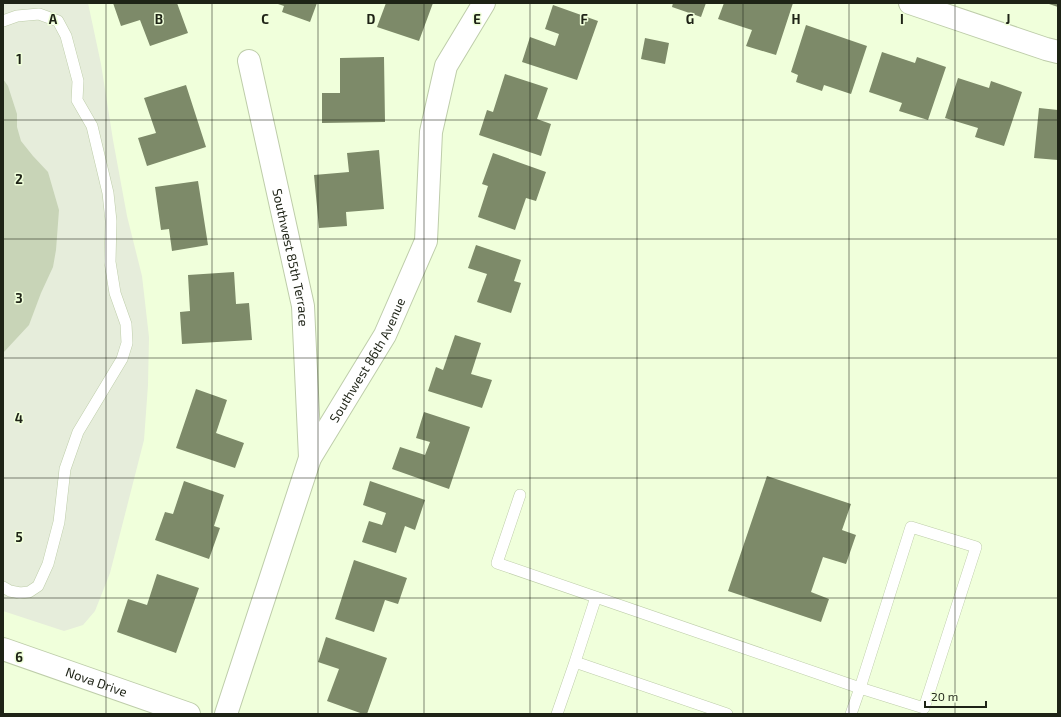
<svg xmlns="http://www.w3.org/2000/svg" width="1061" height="717" font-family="'Exo 2',sans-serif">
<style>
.green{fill:#e6eddb}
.water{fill:#c8d4b7}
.building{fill:#7d8a69}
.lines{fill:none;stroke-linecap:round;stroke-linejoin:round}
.service-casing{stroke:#becdaa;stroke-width:12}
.minor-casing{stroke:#becdaa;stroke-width:24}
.tertiary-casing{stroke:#becdaa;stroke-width:24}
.service{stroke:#fff;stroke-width:11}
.minor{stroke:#fff;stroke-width:22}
.tertiary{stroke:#fff;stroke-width:22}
.grid{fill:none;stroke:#1e2316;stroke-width:1;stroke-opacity:0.55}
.labels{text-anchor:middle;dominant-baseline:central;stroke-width:3;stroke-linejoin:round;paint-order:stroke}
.street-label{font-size:13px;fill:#1e2316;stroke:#f0ffdb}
.grid-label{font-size:13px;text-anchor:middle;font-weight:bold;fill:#1e2316;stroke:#f0ffdb;stroke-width:3;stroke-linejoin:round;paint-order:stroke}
</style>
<rect width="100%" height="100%" fill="#f0ffdb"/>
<path class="green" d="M3,3H88L101,64L113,140L127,216L142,276L149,337L148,385L144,440L110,573L95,611L83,625L64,631L3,611Z"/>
<path class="water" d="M3,79L8,86L17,114V127L21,141L33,156L48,172L59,210L56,250L53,267L41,293L29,325L3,353Z"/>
<path class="building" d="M113,3H177L188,33L150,46L140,20L121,26Z
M275,3H317L310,22L282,12L284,6Z
M386,3H433L419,41L377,27Z
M673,3H706L701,17L672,7Z
M724,3H793L776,55L746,46L752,30L718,19Z
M1046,3H1058V7Z
M553,5L598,21L577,80L522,62L530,37L555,46L559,34L545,29Z
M806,25L867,46L851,94L824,85L822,91L796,82L798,75L791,72Z
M645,38L669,43L665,64L641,59Z
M882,52L915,63L917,57L946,67L928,120L899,111L902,103L869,92Z
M384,57L385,122L322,123V93H340V58Z
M505,74L548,88L537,119L551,124L541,156L479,135L487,110L493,112Z
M958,78L989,88L991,81L1022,92L1004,146L975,137L978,128L945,118Z
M186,85L206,147L147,166L138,138L156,133L144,98Z
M1039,108L1058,110V160L1034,158Z
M379,150L384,209L346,212L347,226L319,228L314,175L349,172L347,153Z
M493,153L546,172L536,201L526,198L515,230L478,217L488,186L482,184Z
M198,181L208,245L172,251L169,229L161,230L155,187Z
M476,245L521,260L514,281L521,283L511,313L477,302L487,274L468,268Z
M234,272L236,304L249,303L252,340L182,344L180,312L190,311L188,275Z
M455,335L481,343L471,374L492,380L482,408L428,391L436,367L443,370Z
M196,389L227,400L216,433L244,443L235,468L176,448Z
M424,412L470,427L449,489L392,469L400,447L425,455L430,442L416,438Z
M767,476L851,504L842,530L856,535L846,564L823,557L811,592L829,599L821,622L728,591Z
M184,481L224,495L214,526L220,528L209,559L155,540L165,512L173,514Z
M370,481L425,500L415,530L405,526L396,553L362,542L369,521L382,525L386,513L363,505Z
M354,560L407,578L398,604L385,600L374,632L335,619Z
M157,574L199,588L176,653L117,632L128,599L147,605Z
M326,637L387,658L367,714H363L327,701L339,669L318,662Z"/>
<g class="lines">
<defs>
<path id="service" d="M3,21L17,16L39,14L58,21L66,36L78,81L77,100L92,126L108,193L111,221L110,262L115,293L126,324L127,343L122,359L78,432L65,469L59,522L48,564L38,586L29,592L20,593L10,591L3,587
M520,495L497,563L860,688L851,714
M911,527L976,547L924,708L860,688Z
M575,662L596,597
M557,714L575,662L727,714"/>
<g id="minor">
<path d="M910,3L1046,49L1058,52"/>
<path id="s1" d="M249,61L303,306L310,458"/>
<path id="s2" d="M226,714L310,458L385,335L426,241L431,132L446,66L484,3"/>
</g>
<g id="tertiary">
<path id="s3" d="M3,649L189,714"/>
</g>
</defs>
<use href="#service" class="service-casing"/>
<use href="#minor" class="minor-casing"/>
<use href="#tertiary" class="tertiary-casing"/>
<use href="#service" class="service"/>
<use href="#minor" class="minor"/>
<use href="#tertiary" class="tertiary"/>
</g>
<path class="grid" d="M106,3V714M212,3V714M318,3V714M424,3V714M530,3V714M637,3V714M743,3V714M849,3V714M955,3V714M3,120H1058M3,239H1058M3,358H1058M3,478H1058M3,598H1058"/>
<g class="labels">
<g class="street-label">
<text stroke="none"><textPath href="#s1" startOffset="201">Southwest 85th Terrace</textPath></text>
<text stroke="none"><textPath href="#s2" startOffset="383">Southwest 86th Avenue</textPath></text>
<text stroke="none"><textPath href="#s3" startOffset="99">Nova Drive</textPath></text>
</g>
</g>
<g class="grid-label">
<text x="53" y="24">A</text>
<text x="159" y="24">B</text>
<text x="265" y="24">C</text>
<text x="371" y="24">D</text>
<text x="477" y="24">E</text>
<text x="584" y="24">F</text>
<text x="690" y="24">G</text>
<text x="796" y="24">H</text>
<text x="902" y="24">I</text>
<text x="1008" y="24">J</text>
<text x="19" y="64">1</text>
<text x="19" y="184">2</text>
<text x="19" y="303">3</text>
<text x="19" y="423">4</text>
<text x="19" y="542">5</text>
<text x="19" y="662">6</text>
</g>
<rect width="1061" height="717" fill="none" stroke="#1e2316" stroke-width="8"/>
<path d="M925 701v6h61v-6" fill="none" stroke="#1e2316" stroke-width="2"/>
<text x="931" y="701" font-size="12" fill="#1e2316" stroke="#f0ffdb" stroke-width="3" paint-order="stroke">20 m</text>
</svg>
